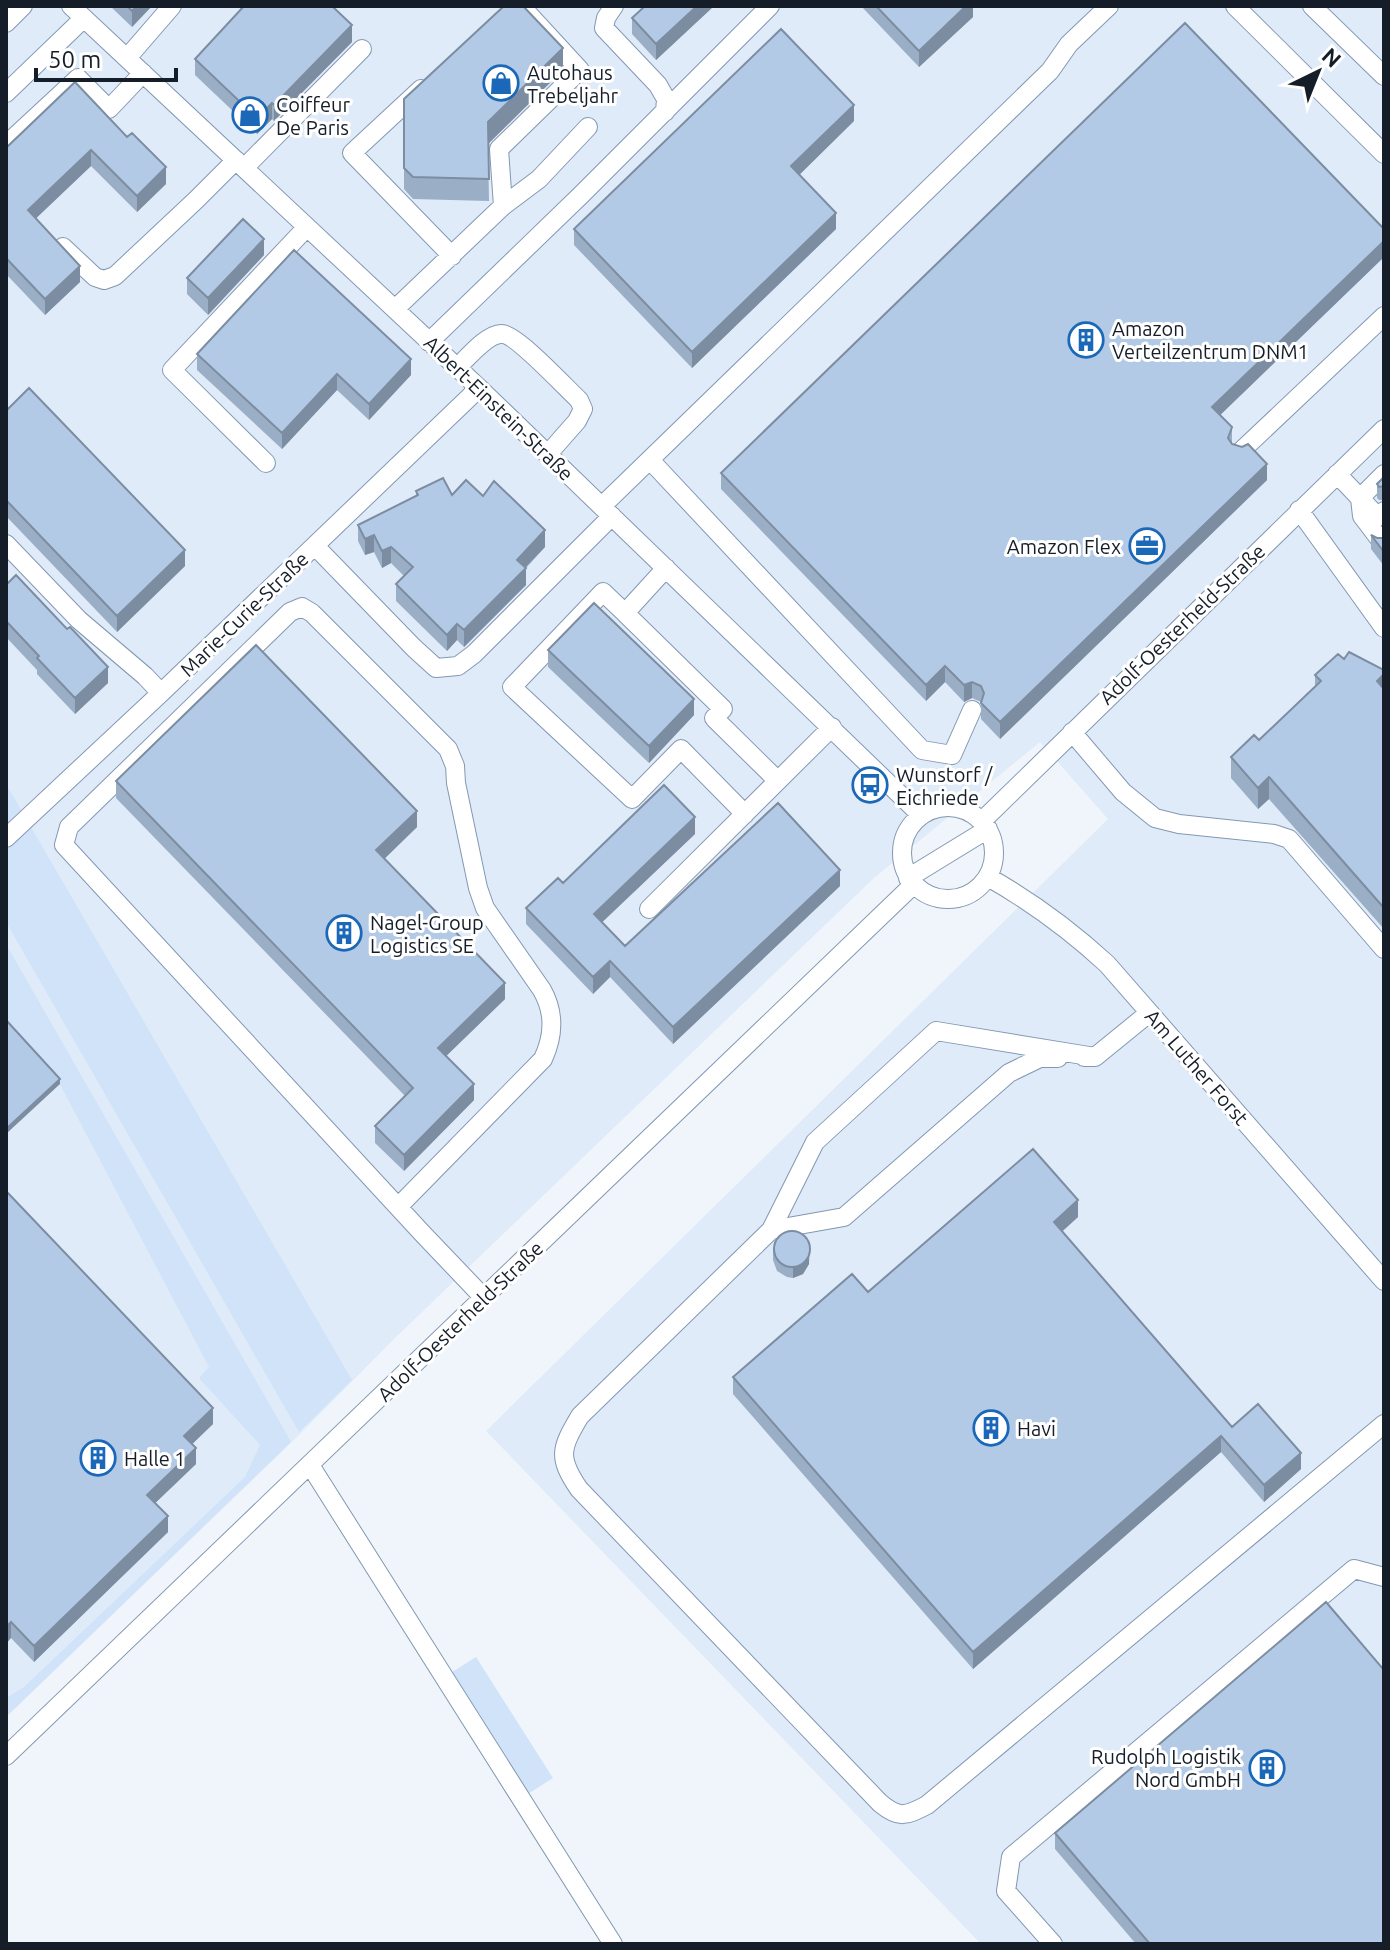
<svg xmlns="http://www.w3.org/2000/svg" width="1390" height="1950" font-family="Ubuntu,sans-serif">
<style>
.built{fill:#e0ebf9}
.green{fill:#d1e3f8}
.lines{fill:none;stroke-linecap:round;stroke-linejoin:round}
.minor-casing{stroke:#8298b2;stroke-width:20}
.minor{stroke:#fff;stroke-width:18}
.wall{fill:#9aaec6}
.shaded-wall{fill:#7d8da1}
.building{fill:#b3cae6;stroke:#7d8da1;stroke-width:2}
.labels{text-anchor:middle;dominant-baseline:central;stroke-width:6;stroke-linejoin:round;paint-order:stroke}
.poi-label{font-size:20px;fill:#151e28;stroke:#fff;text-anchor:start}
.street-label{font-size:20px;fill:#151e28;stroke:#fff}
</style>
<rect width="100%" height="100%" fill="#f0f5fb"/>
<path class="built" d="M6,6H1384V1944H981L486,1431L1108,819L1040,742L874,878L395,1338L291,1443L6,1717Z"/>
<path class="green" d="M6,784L352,1380L299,1432L6,922Z
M6,944L291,1442L6,1717V1698L24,1687L245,1477L260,1445L199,1378L209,1367L54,1073L6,1021Z
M476,1657L553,1778L528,1794L452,1672Z"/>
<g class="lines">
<defs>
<path id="minor" d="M71,6L479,388L921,815
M614,6L606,18L604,28L658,85L666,99L665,112
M1235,6L1384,154
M1312,6L1384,76
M6,23L23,6
M127,58L172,6
M421,89L352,153L452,256
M6,93L84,18
M6,140L9,142L78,78L109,109L143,73
M244,168L362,49
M503,206L539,179L588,127
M63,247L95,277L104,280L115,276L196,200L236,160
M395,309L503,206L499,149L580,70L521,6
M429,342L581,195L770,6
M457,368C467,358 488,333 502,334C516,334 566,388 579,400L583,409L577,421L548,454
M1240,452L1384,316
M650,460L922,750L952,755L972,710
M266,463L172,370L307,227
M1337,474L1378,517L1384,511
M602,506L1050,71L1069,44L1109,6
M1299,510L1384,628
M1381,541L1362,516L1360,498L1384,474
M6,544L79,620L145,676L161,693
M315,546L414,648L436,668L458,666L474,654L612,516
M666,568L625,613L603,592L512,687L632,799L681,749L745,814
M625,613L723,709L714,718L778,781
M1072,732L1123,792L1155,818L1179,824L1274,834L1289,839L1384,949
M902 853a46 46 0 1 1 92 0a46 46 0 1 1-92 0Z
M982,821L1384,429
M6,838L161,693L479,388
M988,877C1032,902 1070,930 1107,964L1384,1281
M908,878L988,829
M649,909L832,727
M1084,1057H1095L1149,1013
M1095,1057L936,1031L815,1142L771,1230L580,1416C561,1448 557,1457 579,1489L880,1803C899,1819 906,1816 927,1805L1384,1424
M398,1207L543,1059C554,1035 555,1013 542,990L485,908L478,888L456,783L455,766L448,749L312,613L302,607L290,612L69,827L64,845L422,1233L484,1298
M771,1230L844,1217L1009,1073L1040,1058H1058
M310,1465L613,1944
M6,1756L913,885
M1053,1944L1006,1891L1011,1857L1354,1569L1384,1577"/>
</defs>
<use href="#minor" class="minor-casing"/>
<use href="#minor" class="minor"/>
</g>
<path class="wall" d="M110,6H152L132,27Z
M645,6H714L656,60L632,34V18Z
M861,6H973V17L919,67Z
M352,42L274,121L272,119L257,134L195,75V59Z
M563,70L488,144L489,201L413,199L404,189V99Z
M854,121L799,175L836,229L692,368L574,245V229Z
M127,137L166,184L137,212L91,166L36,218L80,282L45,315L6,274V148Z
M264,255L208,315L187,294V278Z
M1384,257L1220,415L1232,427V444L1267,480L1000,739L981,719V702L972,698L964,702L945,682L926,701L721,489V473Z
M197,354L411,375L369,420L337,390L282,449L197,370Z
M6,411L185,566L117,632L6,516Z
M1384,477V500H1379L1377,498V484Z
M416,491L452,495L483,496L545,547L526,568V585L464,647L457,640L447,651L396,601V584L404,576L391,563L382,568L374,552L365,555L358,541V525L416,496Z
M1371,535L1377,538H1384V566L1371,549Z
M6,585L108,683L75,714L37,674V670L6,637Z
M548,650L694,715L649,763L548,667Z
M1344,659L1384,670V929L1269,799L1258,809L1231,778V757L1259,740L1315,686V675Z
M116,781L417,827L384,859L505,999L446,1056L474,1100L404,1171L375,1143V1126L405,1096L116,798Z
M695,834L602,922L625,946L840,886L673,1044L610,977L593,994L526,924V908L563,883Z
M6,1191L213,1424L192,1444L196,1464L155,1503L168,1532L34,1662L11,1638Z
M1078,1217L1062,1231L1232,1427L1301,1469L1264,1502L1221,1452L973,1669L733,1394V1377L868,1292Z
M810,1247L809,1264L803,1274L793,1278L787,1277L777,1271L773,1260V1249Z
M1055,1833L1384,1944H1136L1055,1849Z"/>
<path class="shaded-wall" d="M136,6H152L132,27V11Z
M697,6H714L656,60V44Z
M966,6H973V17L919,67V51Z
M352,25V42L274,121V105Z
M563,48V70L488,144V122Z
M272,103V119L257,134V118Z
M854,105V121L791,183V166Z
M91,150V166L28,226V210Z
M166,167V184L137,212V196Z
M836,213V229L692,368V352Z
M264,239V255L208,315V298Z
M1384,241V257L1212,423V407Z
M80,266V282L45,315V299Z
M411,359V375L369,420V404Z
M337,374V390L282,449V433Z
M1267,464V480L1000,739V722Z
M545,530V547L517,576V560Z
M374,535V552L365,555V539Z
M391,547V563L382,568V551Z
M185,550V566L117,632V616Z
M526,568V585L464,647V630Z
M457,624V640L447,651V635Z
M945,666V682L926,701V685Z
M108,667V683L75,714V698Z
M1384,674V696L1377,681Z
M972,682V698L964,702V685Z
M694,699V715L649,763V746Z
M1269,777V799L1258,809V788Z
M417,811V827L376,867V850Z
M695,817V834L594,930V914Z
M840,870V886L673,1044V1027Z
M610,961V977L593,994V977Z
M505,983V999L438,1064V1048Z
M60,1079V1084L6,1134V1129Z
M474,1084V1100L404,1171V1155Z
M1078,1200V1217L1054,1239V1222Z
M809,1253V1264L803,1274L793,1278V1267Z
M213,1408V1424L184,1452V1436Z
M1221,1436V1452L973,1669V1652Z
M196,1448V1464L147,1511V1495Z
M1301,1453V1469L1264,1502V1485Z
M168,1516V1532L34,1662V1646Z
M11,1622V1638L6,1644V1627Z"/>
<path class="building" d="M127,6H136L132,11Z
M244,6H332L352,25L274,105L272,103L257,118L195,59Z
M504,6H523L563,48L488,122L489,179L413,177L404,168V99Z
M645,6H697L656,44L632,18Z
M876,6H966L919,51Z
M1185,23L1384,229V241L1212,407L1232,427L1228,438L1232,444L1242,447L1248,444L1267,464L1000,722L981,703L984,693L981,686L972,682L964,685L945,666L926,685L721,473Z
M781,29L854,105L791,166L836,213L692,352L574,229Z
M75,82L127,137L132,133L166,167L137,196L91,150L28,210L80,266L45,299L6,258V148Z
M243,219L264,239L208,298L187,278Z
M294,250L411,359L369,404L337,374L282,433L197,354Z
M29,388L185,550L117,616L6,500V411Z
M1384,477V486L1379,487L1377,484Z
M443,478L452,495L466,480L483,496L494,481L545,530L517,560L526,568L464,630L457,624L447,635L396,584L413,567L391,547L382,551L374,535L365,539L358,525L418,495L416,491Z
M1371,535L1377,538H1384V552Z
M16,575L67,629L70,627L108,667L75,698L37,658L39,656L6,621V585Z
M594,603L694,699L649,746L548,650Z
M256,645L417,811L376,850L505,983L438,1048L474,1084L404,1155L375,1126L413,1088L116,781Z
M1349,652L1384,670V674L1377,681L1384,689V908L1269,777L1258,788L1231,757L1254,735L1259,740L1321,681L1315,675L1338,654L1344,659Z
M664,785L695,817L594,914L625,946L778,803L840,870L673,1027L610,961L593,977L526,908L558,878L563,883Z
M6,1020L60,1079L6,1129Z
M1033,1149L1078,1200L1054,1222L1232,1427L1258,1404L1301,1453L1264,1485L1221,1436L973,1652L733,1377L852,1274L868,1292Z
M6,1191L213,1408L184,1436L196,1448L147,1495L168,1516L34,1646L11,1622L6,1627Z
M774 1249a18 18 0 1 1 36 0a18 18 0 1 1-36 0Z
M1326,1602L1384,1670V1944H1150L1055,1833Z"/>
<defs>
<symbol id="shop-ring" viewBox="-11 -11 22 22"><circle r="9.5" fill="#fff" stroke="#1a68b7" stroke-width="1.5"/><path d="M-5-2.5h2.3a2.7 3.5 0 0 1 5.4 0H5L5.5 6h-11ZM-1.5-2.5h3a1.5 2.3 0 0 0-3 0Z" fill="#1a68b7"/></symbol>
<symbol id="building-ring" viewBox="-11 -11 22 22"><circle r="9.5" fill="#fff" stroke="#1a68b7" stroke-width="1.5"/><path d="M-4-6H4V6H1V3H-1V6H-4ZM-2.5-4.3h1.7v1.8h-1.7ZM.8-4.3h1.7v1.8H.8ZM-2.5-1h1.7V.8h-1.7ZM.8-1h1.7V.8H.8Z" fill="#1a68b7"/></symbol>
<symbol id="office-ring" viewBox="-11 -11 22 22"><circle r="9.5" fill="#fff" stroke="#1a68b7" stroke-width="1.5"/><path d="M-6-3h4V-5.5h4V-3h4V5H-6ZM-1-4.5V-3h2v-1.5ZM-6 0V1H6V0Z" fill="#1a68b7"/></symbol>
<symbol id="bus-ring" viewBox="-11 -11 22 22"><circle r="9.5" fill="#fff" stroke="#1a68b7" stroke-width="1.5"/><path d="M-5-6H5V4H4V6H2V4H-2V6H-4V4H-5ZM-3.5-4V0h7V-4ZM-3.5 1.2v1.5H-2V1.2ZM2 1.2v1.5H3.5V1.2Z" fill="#1a68b7"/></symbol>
</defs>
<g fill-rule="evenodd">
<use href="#shop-ring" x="481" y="63" width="40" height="40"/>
<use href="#shop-ring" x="230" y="95" width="40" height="40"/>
<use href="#building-ring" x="1066" y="320" width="40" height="40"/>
<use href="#office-ring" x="1127" y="526" width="40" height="40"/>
<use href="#bus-ring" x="850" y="765" width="40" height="40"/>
<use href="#building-ring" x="324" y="913" width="40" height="40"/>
<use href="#building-ring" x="971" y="1408" width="40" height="40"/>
<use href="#building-ring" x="78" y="1438" width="40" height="40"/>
<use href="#building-ring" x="1247" y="1748" width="40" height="40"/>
</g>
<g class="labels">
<g class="poi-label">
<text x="527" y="72">Autohaus<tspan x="527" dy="23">Trebeljahr</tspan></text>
<text x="276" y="104">Coiffeur<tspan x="276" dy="23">De Paris</tspan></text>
<text x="1112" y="328">Amazon<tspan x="1112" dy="23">Verteilzentrum DNM1</tspan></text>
<text x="1121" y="546" text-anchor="end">Amazon Flex</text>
<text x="896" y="774">Wunstorf /<tspan x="896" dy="23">Eichriede</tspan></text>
<text x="370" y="922">Nagel-Group<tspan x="370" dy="23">Logistics SE</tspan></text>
<text x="1017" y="1428">Havi</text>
<text x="124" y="1458">Halle 1</text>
<text x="1241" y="1756" text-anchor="end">Rudolph Logistik<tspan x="1241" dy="23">Nord GmbH</tspan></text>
</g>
<g class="street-label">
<text transform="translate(499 408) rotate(44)">Albert-Einstein-Straße</text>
<text transform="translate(244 614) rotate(-44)">Marie-Curie-Straße</text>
<text transform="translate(1182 624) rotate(-44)">Adolf-Oesterheld-Straße</text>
<text transform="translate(1197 1067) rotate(49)">Am Luther Forst</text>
<text transform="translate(460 1321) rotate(-44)">Adolf-Oesterheld-Straße</text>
</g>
</g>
<rect width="1390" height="1950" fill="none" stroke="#151e28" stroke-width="16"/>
<g transform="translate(1318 72) rotate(43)" stroke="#ffffff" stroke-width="6" paint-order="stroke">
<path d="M0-6L14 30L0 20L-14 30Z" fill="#151e28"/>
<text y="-12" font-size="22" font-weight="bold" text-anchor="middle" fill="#151e28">N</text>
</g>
<path d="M36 68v12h140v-12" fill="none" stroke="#151e28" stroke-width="4"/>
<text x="48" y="68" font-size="24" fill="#151e28" stroke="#ffffff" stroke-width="6" paint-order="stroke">50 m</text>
</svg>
